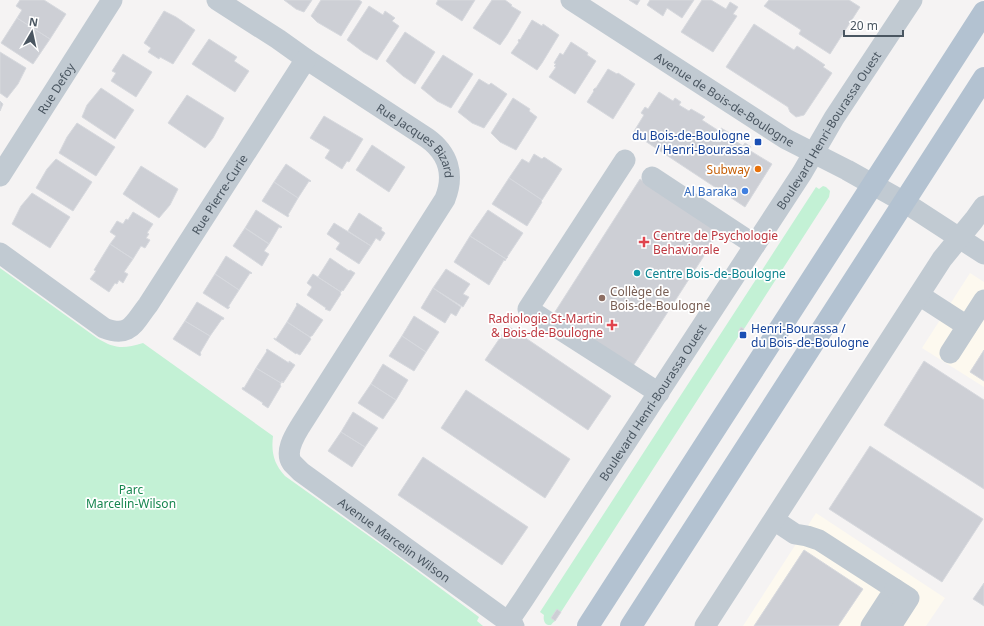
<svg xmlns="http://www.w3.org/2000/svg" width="984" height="626" font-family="'Noto Sans',sans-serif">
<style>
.commercial{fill:#fdf9ef}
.green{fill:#c3f1d5}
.building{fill:#cdcfd5;stroke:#d7d9de}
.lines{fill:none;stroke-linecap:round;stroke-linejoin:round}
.minor{stroke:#c1cad2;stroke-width:21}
.major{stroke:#b3c2d1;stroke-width:22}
.transit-dot{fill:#1a4fb4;stroke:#fff;stroke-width:1.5}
.food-dot{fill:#e8710a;stroke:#fff;stroke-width:1.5}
.shop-dot{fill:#3f7fe0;stroke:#fff;stroke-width:1.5}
.health-dot{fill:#e0444e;stroke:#fff;stroke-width:1.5}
.culture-dot{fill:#0f9aa8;stroke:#fff;stroke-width:1.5}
.education-dot{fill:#8d6e63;stroke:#fff;stroke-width:1.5}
.labels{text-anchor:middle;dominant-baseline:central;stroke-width:3.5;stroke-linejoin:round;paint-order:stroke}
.street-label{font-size:12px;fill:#4a5661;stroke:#fff}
.transit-label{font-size:12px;fill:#164399;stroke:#fff;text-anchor:end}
.food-label{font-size:12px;fill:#c56008;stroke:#fff;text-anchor:end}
.shop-label{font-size:12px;fill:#366cbe;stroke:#fff;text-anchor:end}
.health-label{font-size:12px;fill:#be3a42;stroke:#fff;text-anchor:start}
.culture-label{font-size:12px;fill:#0d838f;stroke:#fff;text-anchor:start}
.education-label{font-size:12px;fill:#785e54;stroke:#fff;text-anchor:start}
.park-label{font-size:12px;fill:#17864f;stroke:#fff}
</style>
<rect width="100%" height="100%" fill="#f5f3f3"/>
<path class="commercial" d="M970,273L984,282V387L922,348Z
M816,513L945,598L926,626H743Z"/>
<path class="green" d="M823,186L826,187L830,191L829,197L744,329L741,327L738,332L740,334L561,612L557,609L551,618L555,621C553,622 552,624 551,625C544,626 543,619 544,615L540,612L816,187L819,189Z
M0,268L97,338C115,349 123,349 143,343L273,436C271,453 274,464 285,476L397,556L479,617L477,621L483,626H0Z"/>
<path class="building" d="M20,0H44L66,14L50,39L17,18L22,10L16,6Z
M284,0H312L304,12L296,9Z
M321,0H359L362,2L341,36L317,22L311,16Z
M438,0H475L462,21L436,4Z
M492,0H505L512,5L511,6L521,12L507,35L500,45L473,28Z
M629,0H640L637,5Z
M650,0H694L682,18L667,8L663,16L647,5Z
M702,0H711L726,9L730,2L738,7L733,14L737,16L713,52L681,32Z
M769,0H849L860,7L830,54L799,34L801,30L764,6Z
M369,6L383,15L385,11L395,18L392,21L399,26L377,60L363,52L347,40Z
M164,11L176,17L195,30L173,64L160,57L159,59L148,52L151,48L144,43Z
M17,18L50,39L33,64L1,43Z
M532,20L542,26L543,24L559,35L542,63L537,70L511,53L519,42L518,41L519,39L520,40Z
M754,24L794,50L797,46L825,65L823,67L832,73L804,115L796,117L790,112L788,107L726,67Z
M405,32L435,52L415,84L403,76L386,61Z
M209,39L237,57L234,61L249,71L235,92L192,64Z
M571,42L588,53L587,55L596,61L575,94L549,77L556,67L554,66L556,64L554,63L560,53L563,55Z
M0,52L26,68L18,84L7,98L0,93Z
M123,54L152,72L136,97L111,81L116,73L112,71Z
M443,55L473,74L451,108L437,101L421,88Z
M608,69L617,74L618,73L635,84L613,119L587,102L594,91L593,90L595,88H596Z
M479,79L489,85L491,83L507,94L484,128L472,123L458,112Z
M101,88L134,110L115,139L82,117L87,105Z
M659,92L673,101L675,98L681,102L679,105L689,111L691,109L705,117L702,120L719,131L721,128L733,135L731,138L743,146L745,143L751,147L749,150L772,164L745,207L633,133L644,115L641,113L645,107L648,109Z
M187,95L224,118L213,138L205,148L168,123Z
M513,98L530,109L529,111L537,117L516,150L500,142L491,133Z
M0,101L3,104L0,111Z
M324,116L363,139L349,162L347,161L342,169L325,158L330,150L310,138Z
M77,123L115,147L96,176L59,153L67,137Z
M372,145L405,167L389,192L356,170Z
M534,154L542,159L544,157L562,169L542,200L509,178L522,159L529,163Z
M56,159L92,182L73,211L36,188L47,169Z
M286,164L311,181L310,182L309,181L298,198L274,182Z
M141,166L178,189L170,205L159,218L123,194Z
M509,178L542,200L541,201L542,202L527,226L492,204Z
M640,179L720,231L633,366L553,315Z
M274,182L298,198L288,215H289L288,217L262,201Z
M32,193L70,217L50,248L12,224L21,206Z
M256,210L282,227L281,228L279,227L269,244L245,228Z
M488,210L523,233L507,257H508L506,259L470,236Z
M133,212L153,224L147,233L149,234L146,238L150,240L145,248L141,246L133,259L110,244L116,236L110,232L117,221L123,224L126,219L128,220Z
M359,213L382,228L381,230L385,233L380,241L376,238L371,246L348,231Z
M334,223L371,246L359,264L336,249L340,243L327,234Z
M245,228L269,244L264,251L269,254L262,266L233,246Z
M470,236L506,259L505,261L504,260L489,285L454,262Z
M110,244L133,259L124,272L128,274L123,283L119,280L117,284L115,283L109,292L90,279L96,271L94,270Z
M226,256L252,273L251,274L250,273L239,290L215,274Z
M330,258L349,271L350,270L355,273L343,291L342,290L341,292L318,277Z
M446,269L470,284L463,294L469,297L463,307L433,288Z
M215,274L239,290L228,307H230L228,309L203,293Z
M313,274L341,292L340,293L341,294L330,311L325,309L326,308L307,295L312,287L307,283Z
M433,288L461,307L456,316L451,313L445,323L421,308Z
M197,302L224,318L223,320L222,319L210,336L185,321Z
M297,303L323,320L312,336H311L310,337L287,322L297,305L296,304Z
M414,316L439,332L426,352L402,336Z
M185,321L210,336L200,353L201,354L200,356L173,339Z
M287,322L310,337V338L311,339L300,355L296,353V354L274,339V338L276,339Z
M508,326L611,396L588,430L485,360Z
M741,327L744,329L740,334L738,332Z
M402,336L426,352L414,371L389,356Z
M267,349L289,363V361L295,365L283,383L282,381L281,383L256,368L267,351L266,350Z
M984,350V381L970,372Z
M924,361L984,400V489L884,425Z
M383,364L408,380L396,400L371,384Z
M256,368L281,383L280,385L281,386L268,408L262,404L263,403L242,389L243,387L244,388Z
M371,384L396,400L383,419L358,403Z
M466,390L570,459L545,498L441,428Z
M353,412L378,428L365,447L341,432Z
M341,432L365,447L352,467L328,451Z
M870,446L983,519L942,582L829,509Z
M423,457L528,527L502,565L398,495Z
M804,550L863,589L838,626H754Z
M984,583V606L973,599Z
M557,609L561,612L555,621L551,618Z"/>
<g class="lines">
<g class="minor">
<path id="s1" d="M217,0L278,39L306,59L427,138C448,153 455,174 445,199L301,425C295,435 284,451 292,463C295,466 298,469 301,472L514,626"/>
<path id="s2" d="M571,0L786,139L847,170L904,202L984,254"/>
<path d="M625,160L528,309L659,393"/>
<path id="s3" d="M0,176L112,0"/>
<path d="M652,177L755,245"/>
<path id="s4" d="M0,253L104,328C130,338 133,324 148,305L306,59"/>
<path d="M919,295L967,326"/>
<path d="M950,353L984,300"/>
<path d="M774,520L795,534L807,536L819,540L895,589L871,626"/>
<path id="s5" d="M508,622L523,600L802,173L834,118L912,0"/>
<path d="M705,626L942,259L974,220L984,206"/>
<path d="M891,626L909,598L895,589"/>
</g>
<path class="major" d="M588,626L984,12
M631,626L984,78"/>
</g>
<g class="transit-dot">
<rect x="754" y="138" width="8" height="8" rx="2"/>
<rect x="739" y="331" width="8" height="8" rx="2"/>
</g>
<circle class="food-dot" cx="758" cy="169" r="4"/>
<circle class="shop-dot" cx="745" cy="191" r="4"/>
<g class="health-dot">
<path d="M642 236h4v4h4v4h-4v4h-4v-4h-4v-4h4z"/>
<path d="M610 319h4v4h4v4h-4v4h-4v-4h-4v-4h4z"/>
</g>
<circle class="culture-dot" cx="637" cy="273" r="4"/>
<circle class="education-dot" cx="602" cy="298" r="4"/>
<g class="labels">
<g class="street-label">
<text stroke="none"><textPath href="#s3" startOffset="104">Rue Defoy</textPath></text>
<text stroke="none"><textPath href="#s2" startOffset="183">Avenue de Bois-de-Boulogne</textPath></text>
<text stroke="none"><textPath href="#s5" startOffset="587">Boulevard Henri-Bourassa Ouest</textPath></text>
<text stroke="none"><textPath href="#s1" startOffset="246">Rue Jacques Bizard</textPath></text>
<text stroke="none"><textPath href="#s4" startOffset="316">Rue Pierre-Curie</textPath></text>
<text stroke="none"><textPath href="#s5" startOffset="263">Boulevard Henri-Bourassa Ouest</textPath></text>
<text stroke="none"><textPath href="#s1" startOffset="758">Avenue Marcelin Wilson</textPath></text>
</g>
<g class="transit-label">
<text x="750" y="135">du Bois-de-Boulogne<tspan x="750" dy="14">/ Henri-Bourassa</tspan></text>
<text x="751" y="328" text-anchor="start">Henri-Bourassa /<tspan x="751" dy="14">du Bois-de-Boulogne</tspan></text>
</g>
<g class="food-label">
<text x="750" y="169">Subway</text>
</g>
<g class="shop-label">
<text x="737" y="191">Al Baraka</text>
</g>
<g class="health-label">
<text x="653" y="235">Centre de Psychologie<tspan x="653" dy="14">Behaviorale</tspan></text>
<text x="603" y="318" text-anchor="end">Radiologie St-Martin<tspan x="603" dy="14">&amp; Bois-de-Boulogne</tspan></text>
</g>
<g class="culture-label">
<text x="645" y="273">Centre Bois-de-Boulogne</text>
</g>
<g class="education-label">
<text x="610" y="291">Collège de<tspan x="610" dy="14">Bois-de-Boulogne</tspan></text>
</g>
<g class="park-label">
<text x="131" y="489">Parc<tspan x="131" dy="14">Marcelin-Wilson</tspan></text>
</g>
</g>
<g transform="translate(32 32) rotate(9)" stroke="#ffffff" stroke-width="3" paint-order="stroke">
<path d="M0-3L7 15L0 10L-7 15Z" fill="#4a5661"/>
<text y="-6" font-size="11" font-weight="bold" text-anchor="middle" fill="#4a5661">N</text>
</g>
<path d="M844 30v6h59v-6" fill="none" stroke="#4a5661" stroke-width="2"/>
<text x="850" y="30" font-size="12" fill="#4a5661" stroke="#ffffff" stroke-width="3" paint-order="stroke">20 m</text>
</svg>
